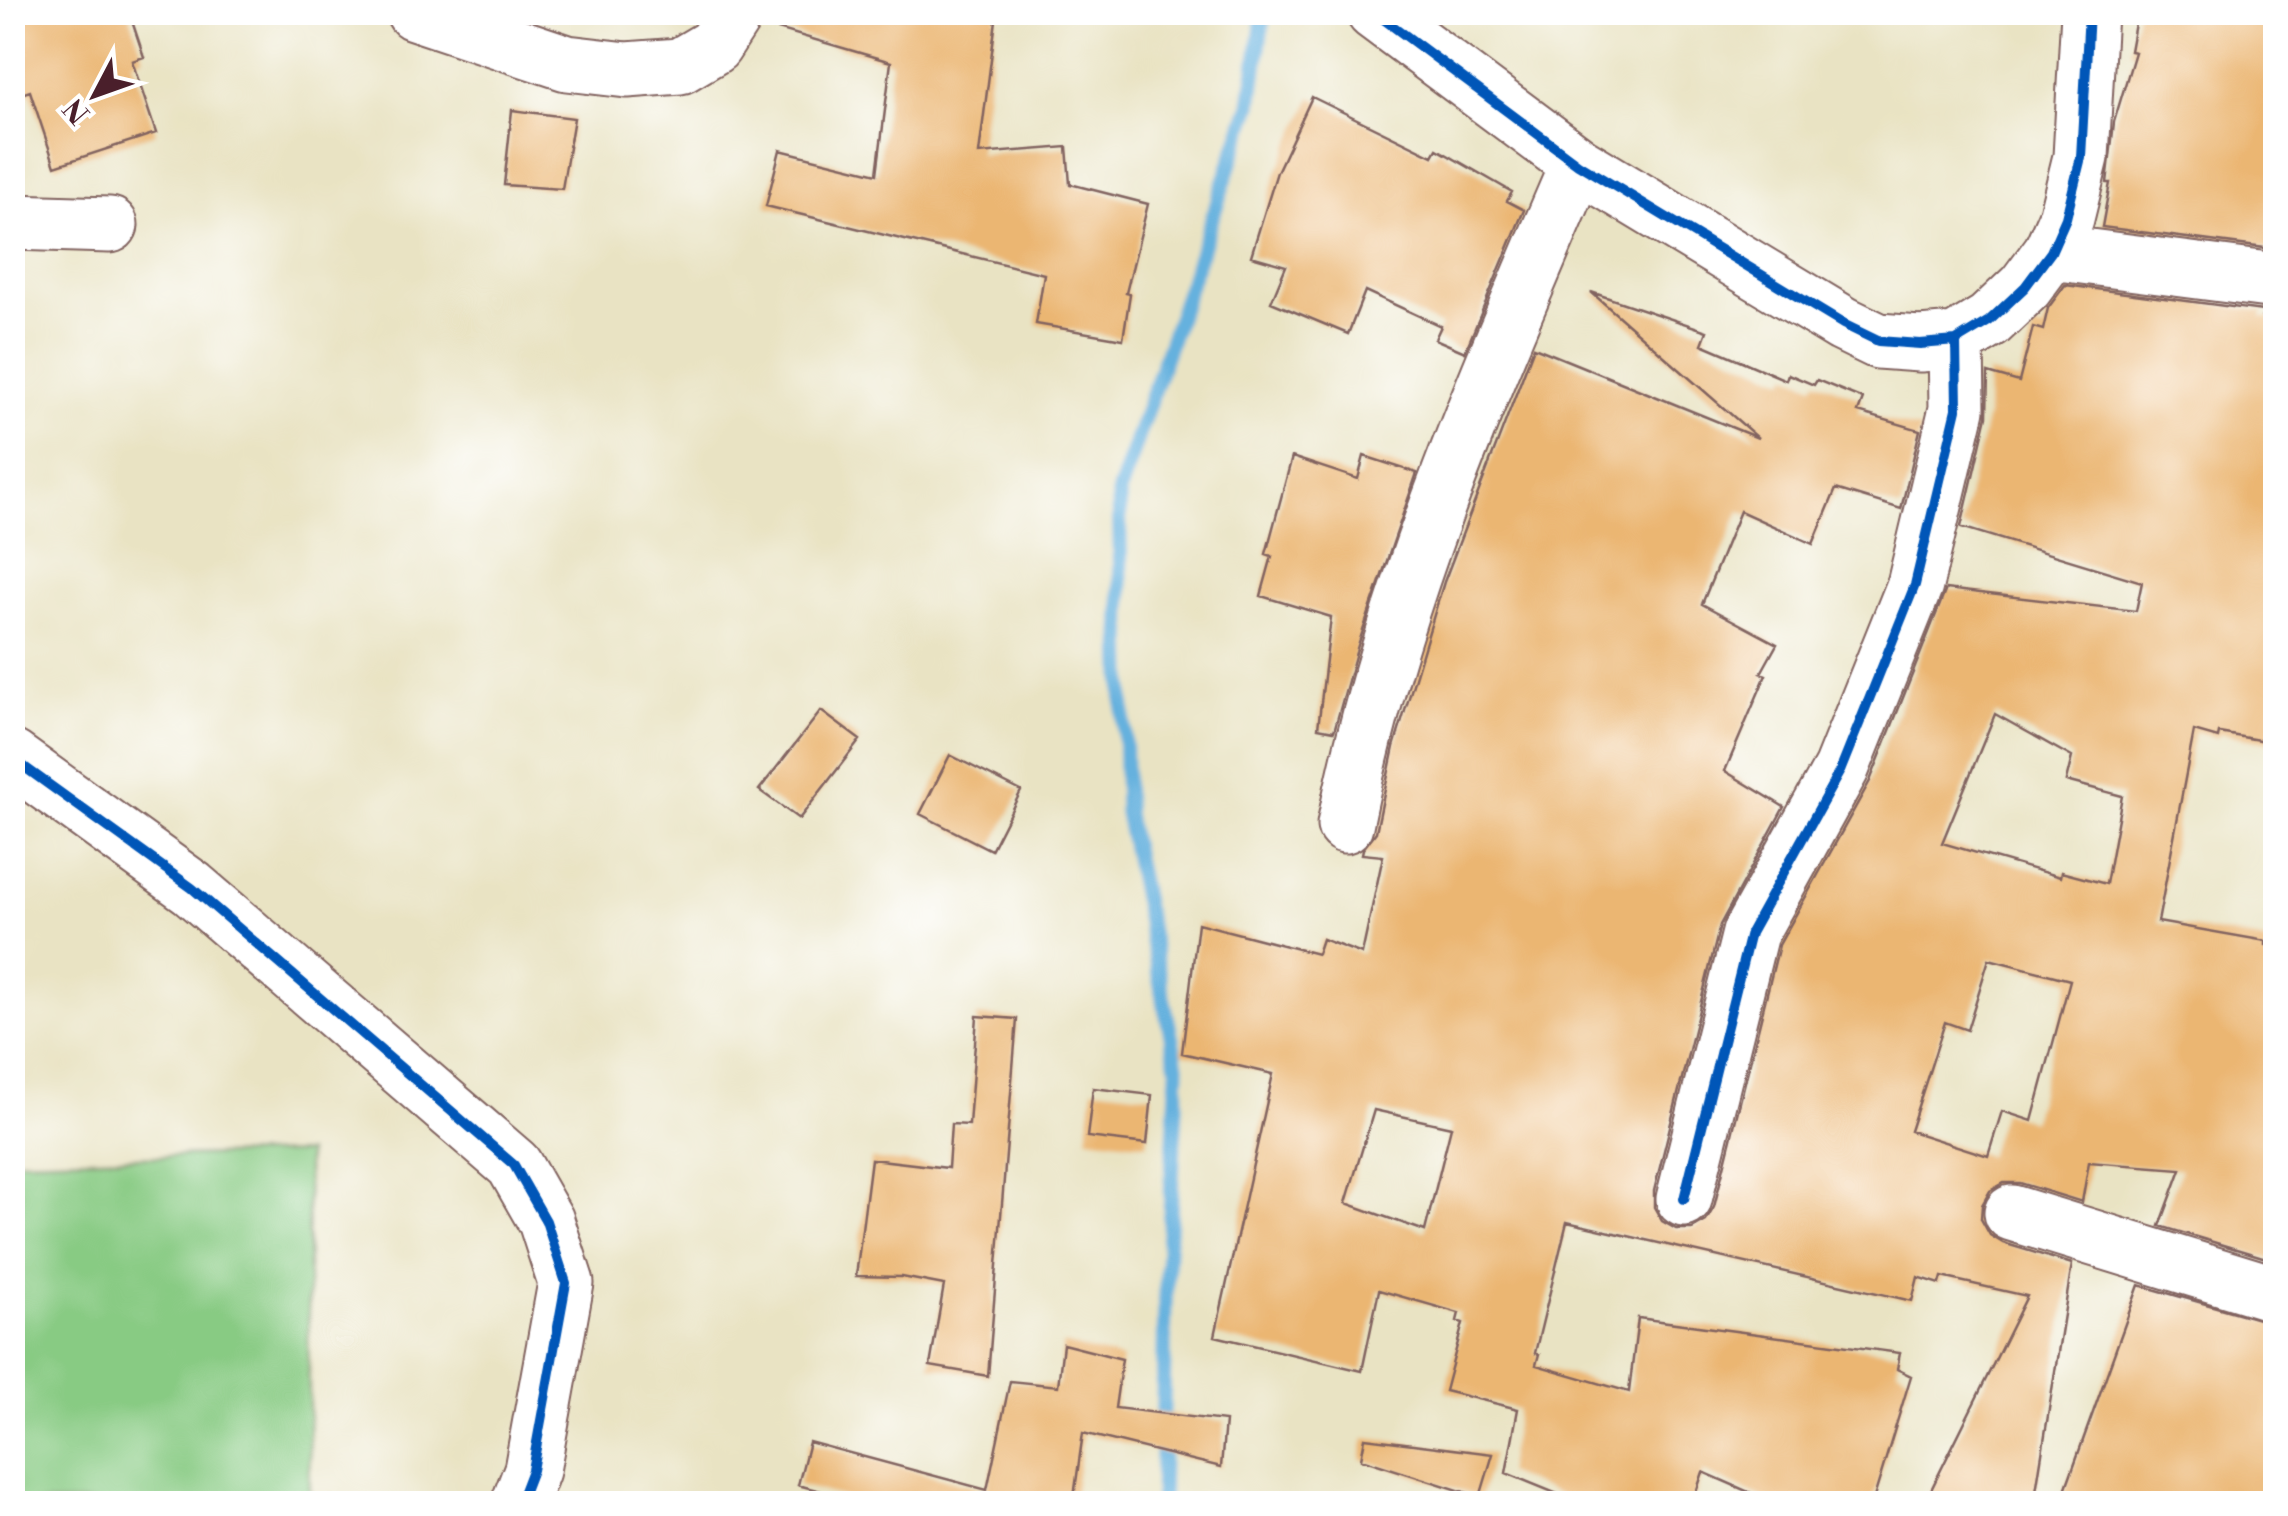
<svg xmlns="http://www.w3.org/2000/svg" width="2288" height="1516" font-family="'Libre Bodoni',serif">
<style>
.green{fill:#88cb83;stroke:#697557;stroke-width:2.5}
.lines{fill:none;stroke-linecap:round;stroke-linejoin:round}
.stream{stroke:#65b1de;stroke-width:15}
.building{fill:#ebb672;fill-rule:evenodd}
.minor-casing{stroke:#826460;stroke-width:59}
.minor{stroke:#fff;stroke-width:55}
.cycleway-casing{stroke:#fff;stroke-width:16}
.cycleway{stroke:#0057b8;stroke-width:10}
</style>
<rect width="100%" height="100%" fill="#fff"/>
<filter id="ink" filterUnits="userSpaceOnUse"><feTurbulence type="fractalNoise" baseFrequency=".01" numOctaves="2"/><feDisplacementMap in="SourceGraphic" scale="20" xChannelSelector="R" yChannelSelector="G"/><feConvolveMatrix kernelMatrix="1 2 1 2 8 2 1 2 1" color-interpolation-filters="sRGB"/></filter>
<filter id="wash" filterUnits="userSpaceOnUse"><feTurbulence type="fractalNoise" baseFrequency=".0048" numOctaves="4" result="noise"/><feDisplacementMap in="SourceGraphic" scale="40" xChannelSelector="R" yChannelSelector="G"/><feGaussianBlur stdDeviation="2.25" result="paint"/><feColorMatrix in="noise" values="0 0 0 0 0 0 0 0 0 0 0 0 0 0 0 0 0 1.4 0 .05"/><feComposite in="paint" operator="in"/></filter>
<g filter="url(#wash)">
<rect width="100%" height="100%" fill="#e9e3c3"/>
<path class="green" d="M307,1153L310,1503H13V1160Z"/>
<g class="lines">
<path class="stream" d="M1161,1504L1165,1304L1178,1070L1126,813L1119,491L1251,104L1263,18"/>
</g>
<g id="blocks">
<path class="building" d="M30,12H129L144,57L132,61L156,133L55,166L30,91L12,97V18Z
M767,12H997L979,154L1067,147L1070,184L1148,204L1126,293L1130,294L1123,339L1036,324L1044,274L766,206L780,150L877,174L891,62L764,25Z
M2137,12H2168L2208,20L2209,12H2276V233L2273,249L2102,227L2110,183H2107L2114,122L2135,52L2130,51Z
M1312,97L1433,156L1437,149L1512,192L1507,201L1524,210L1465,352L1435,339L1441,326L1365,291L1348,334L1271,302L1286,266L1251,256L1277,172Z
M512,110L574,118L562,189L504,185Z
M2065,285L2263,311L2262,317L2276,319V549L2267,584L2276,587V743L2219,733L2218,738L2194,731L2158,922L2266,941V945L2276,947V1261L2160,1226L2181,1169L2089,1162L2082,1202L2020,1183H2004L1990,1191L1982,1205L1981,1219L1990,1235L2003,1243L2072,1264L2034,1504H1924L2027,1296L1942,1277L1940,1284L1918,1277L1912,1301L1567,1222L1535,1353L1539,1354L1536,1365L1629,1392L1638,1318L1900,1353L1897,1369L1911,1376L1872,1504H1776L1703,1472L1692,1504H1582L1506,1473L1518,1409L1445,1391L1463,1323L1457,1321L1459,1313L1379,1290L1362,1371L1215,1336L1273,1074L1182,1053L1198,923L1317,954L1322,939L1362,954L1383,856L1362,854L1363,849L1376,832L1394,747L1444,582L1534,347L1758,438L1591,292L1707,331L1702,344L1786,380L1788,374L1814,385L1817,380L1863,399L1858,412L1920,430L1901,509L1836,489L1813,544L1740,511L1702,604L1777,644L1761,673L1766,675L1725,771L1784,807L1720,925L1654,1191V1207L1662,1221L1676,1229H1692L1706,1221L1714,1207L1779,945L1870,781L1946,589L2136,611L2142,582L1961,527L1987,416L1988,373L2019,382L2033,327L2043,330L2048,308ZM1995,714L2072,757L2066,781L2122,796L2106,884L2061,872L2060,877L1942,843ZM1989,959L2070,980L2032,1121L2002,1111L1988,1156L1910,1131L1945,1022L1967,1030ZM1374,1110L1451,1127L1425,1231L1346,1203Z
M1364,456L1417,473L1358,645L1334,731L1318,728L1331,617L1261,596L1272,556L1266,554L1292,457L1358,479Z
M821,711L860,740L799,819L759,790Z
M950,755L1021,791L991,850L920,814Z
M977,1016L1017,1019L988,1376L930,1366L944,1285L902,1277L856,1276L871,1159L948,1168L951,1124L969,1125Z
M1093,1088L1152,1095L1147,1144L1087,1137Z
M2139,1285L2276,1324V1504H2060Z
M1063,1344L1122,1359L1115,1408L1225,1421L1221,1467L1083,1433L1073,1504H870L798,1485L809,1442L987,1490L1010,1381L1058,1386Z
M1365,1438L1493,1454L1480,1497L1361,1459Z"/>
</g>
</g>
<g filter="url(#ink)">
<use href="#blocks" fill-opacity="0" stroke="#826460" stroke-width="2.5"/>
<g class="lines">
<defs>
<path id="minor" d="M414,12L567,63L627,70L680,66L714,46L736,12
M1374,12L1578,164L1843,324L1878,341L1920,344L1956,341L1989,321L2025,287L2051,252L2066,218L2081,157L2089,12
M12,222L110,225
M2051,252L2276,281
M12,758L192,888L514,1165L546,1221L566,1283L532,1470L519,1504
M1345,825C1390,595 1486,379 1578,164
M1684,1199L1750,933L1841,769L1915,585L1957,409L1956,341
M2012,1213L2276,1294"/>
</defs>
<use href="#minor" class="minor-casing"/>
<use href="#minor" class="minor"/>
<defs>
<path id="cycleway" d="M1374,12L1578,164L1843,324L1878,341L1920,344L1956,341L1989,321L2025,287L2051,252L2066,218L2081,157L2089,12
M12,758L192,888L514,1165L546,1221L566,1283L532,1470L519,1504
M1684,1199L1750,933L1841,769L1915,585L1957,409L1956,341"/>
</defs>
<use href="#cycleway" class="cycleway-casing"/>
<use href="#cycleway" class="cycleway"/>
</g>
</g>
<rect width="2288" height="1516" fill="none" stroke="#fff" stroke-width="50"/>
<g transform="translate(95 95) rotate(229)" stroke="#ffffff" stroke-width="8" paint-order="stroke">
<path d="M0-8L18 38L0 25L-18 38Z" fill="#4a1f2b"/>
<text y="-15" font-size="28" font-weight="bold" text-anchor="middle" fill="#4a1f2b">N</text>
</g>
</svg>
